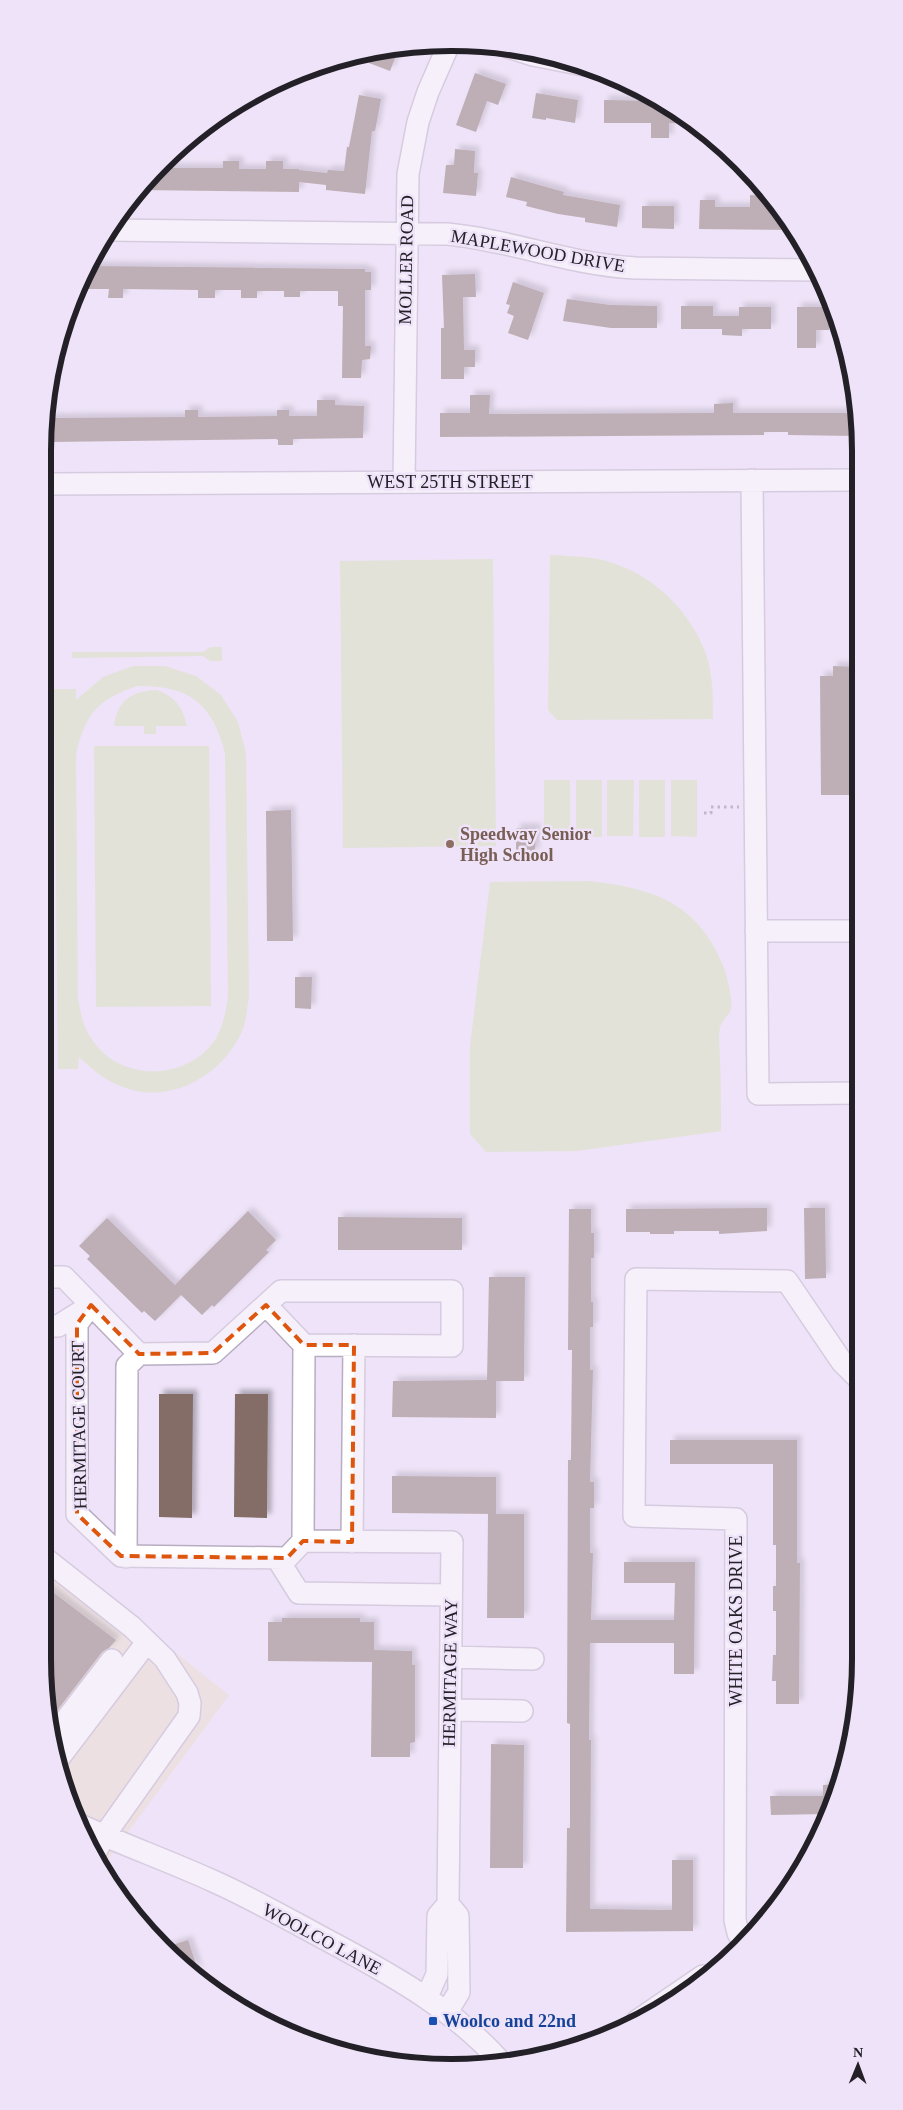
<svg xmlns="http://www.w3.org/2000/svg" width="903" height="2110" font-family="'Times New Roman',serif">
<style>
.commercial{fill:#e9dcc8}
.green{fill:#d4dfb3;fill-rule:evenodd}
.building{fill:#836d66;filter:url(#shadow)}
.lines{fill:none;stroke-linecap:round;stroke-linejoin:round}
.minor-casing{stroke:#b8adc1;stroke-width:24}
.path{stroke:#88818f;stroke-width:3;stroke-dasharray:2.5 4;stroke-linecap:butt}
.minor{stroke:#fff;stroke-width:21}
.marked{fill:none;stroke:#de560d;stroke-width:4;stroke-dasharray:10 6;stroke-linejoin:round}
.education-dot{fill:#8d6e63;stroke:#eee3f8;stroke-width:2}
.transit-dot{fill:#1a4fb4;stroke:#eee3f8;stroke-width:2}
.labels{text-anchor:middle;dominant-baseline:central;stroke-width:5;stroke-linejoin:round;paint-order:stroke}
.street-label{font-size:18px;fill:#242027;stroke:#eee3f8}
.education-label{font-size:18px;font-weight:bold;fill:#785e54;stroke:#eee3f8;text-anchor:start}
.transit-label{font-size:18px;font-weight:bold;fill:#164399;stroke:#eee3f8;text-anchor:start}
.rim{fill:none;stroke:#242027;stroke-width:6}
</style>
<defs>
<filter id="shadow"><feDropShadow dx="4.5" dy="-4.5" stdDeviation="2.5" flood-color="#0004"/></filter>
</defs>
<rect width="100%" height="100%" fill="#eee3f8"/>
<path class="commercial" d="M42,1547L229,1695L101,1869L64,1790L43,1658Z"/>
<path class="green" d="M550,555C564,556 578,556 592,558C644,566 688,605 706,654C713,675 713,697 713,719L557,720L548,710Z
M493,559L496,846L343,848L340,561Z
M210,647H222V661H210L203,656L72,658V652H203Z
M133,666H165L196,676L221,695L238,722L246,753L249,996C247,1006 247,1017 244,1026C227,1073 172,1106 123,1087C105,1081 93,1070 79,1057L78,1069H58L54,689H76V700L103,677ZM137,686C189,685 212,703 225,753L228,996C226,1012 223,1026 215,1040C187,1081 121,1082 93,1041C83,1028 81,1014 78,998L76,755C85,714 97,700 137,686Z
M157,690C175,697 183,707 187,726H156V734H144V726H114C118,700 131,691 157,690Z
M209,746L211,1006L96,1007L94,746Z
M544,780H570V837L544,836Z
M576,780H602V837H576Z
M607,780H634L633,836H607Z
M639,780H665V837H639Z
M671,780H697V837L671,836Z
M589,881C653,888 699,903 724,968C727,976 733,1000 731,1009C729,1016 721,1021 720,1028C718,1038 720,1049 720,1059C721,1083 721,1107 721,1131L577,1151L486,1152L470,1134V1046L490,882Z"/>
<path class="building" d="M399,48L390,71L369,63L373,52Z
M475,73L506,84L498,105L487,101L476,132L456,125Z
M536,93L578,100L575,123L546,118V120L532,118Z
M359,95L381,99L375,131H372L365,194L326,190V185L299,182V192L138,190L159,168H223V161H239V169H266V161H283V169H299V170L327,173L328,170L344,171L347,147H349Z
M604,100L657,101L679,112L693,124L669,123V138H651V123H604Z
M455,149L475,151L474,173H478L476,196L443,193L446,165H454Z
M511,177L564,192L563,195L620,205L617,227L585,222V218L558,214L526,206L527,202L506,197Z
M750,195L766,196V208H776L791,230L699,229L700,200H715V207H750Z
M642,206H674V229L642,228Z
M88,266L365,269V272H371V290H365V346H371L370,359L362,360L361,378H342L343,306H338V291H300V297H284V291H257V298H241V290H215V298H198V290L126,289H123V298H108L109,289H78Z
M475,274L476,297H463L464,350H475V367H464V379H441V328H444L442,275Z
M513,282L544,293L528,340L508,333L514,316L507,313L510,305L506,304Z
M567,299L610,305L657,306V328H611L563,321Z
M681,306H713V316H739V307H771V329H742V336L722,335V329H681Z
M797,307H829V330H816V348H797Z
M470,395H490L489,414L714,413V404L733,403V413H857V436L788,435V432H764V435L440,437V413H470Z
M317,400H335V405L364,406L363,438L293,439V445H278V440L276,439L49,442V418L185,417V410H198V417L277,416V410H289V416H317Z
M833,666L858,667V786H856V795H821L820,676H833Z
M291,810L293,941H267L266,811Z
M516,828H536L535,853H516Z
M295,977H312L311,1009L295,1008Z
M767,1208V1231L719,1234V1231H674V1234H650V1232H626V1209Z
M804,1208H825L826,1278L805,1279Z
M569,1209H591V1233H594V1258H591V1302H593V1327H590V1370H593L590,1482H594V1508H590V1553H593L591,1620H674L675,1583H624V1562H695L694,1674H674V1643H590L589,1740H591L590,1909L672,1910V1860H693V1931L566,1932L567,1828H570V1724L567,1723L568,1460H571L572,1350H568Z
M248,1211L276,1240L266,1250L269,1252L214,1307L212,1305L202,1315L181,1295L155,1321L144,1311L142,1313L87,1259L90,1256L79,1246L107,1218L175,1285Z
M338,1217L462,1218V1250H338Z
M489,1277H525L524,1381H496V1418L392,1417L393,1381L487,1380Z
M159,1394H193L192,1518L159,1517Z
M235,1394H268L267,1518L234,1517Z
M670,1440H797V1563H800L799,1704H776V1681H772L773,1655H776V1611H773V1586H776V1545H773V1464H670Z
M392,1476L496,1477V1514L392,1513Z
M488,1514H524V1618H487Z
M42,1584L116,1640L109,1648L102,1652L52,1717L42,1658Z
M282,1618H360V1622H374V1650L412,1651V1665H415V1742L410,1743V1757H371L372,1662L268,1661V1622H282Z
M491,1744L524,1745L523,1868H490Z
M840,1784L826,1814L771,1815L770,1796H823V1785Z
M188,1940L199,1973L166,1947Z"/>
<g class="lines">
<defs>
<path id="minor" d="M508,47L533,55L584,65
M109,230L447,234C511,240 571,265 636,268L818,270
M752,480L758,1094L859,1093
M404,482L408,174L418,122L428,92L449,44
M42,484L857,480
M756,931H858
M42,1277H64L139,1354L213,1353L281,1291H452V1346L304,1345L266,1305
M91,1305L77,1324V1514L121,1556L287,1558L303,1541L452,1542L448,1904L438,1916L437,1974L427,1997
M42,1326H58L87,1308
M303,1541L304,1345
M352,1542L354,1345
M42,1556L132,1627L165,1659L187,1693L190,1703L189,1716L104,1836L94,1855
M126,1557L127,1366L139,1354
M277,1558L299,1593L451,1595
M451,1657L533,1659
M450,1710L522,1711
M55,1734L112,1660
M59,1758L147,1642
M80,1825C124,1845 169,1861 213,1881C256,1900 298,1925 340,1947C399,1979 455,2011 500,2061
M742,1940L738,1933L735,1920L736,1519L634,1516L636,1279L787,1281L842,1362L860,1380
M447,2012L459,1992L458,1916L448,1904
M637,2021L703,1976"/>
</defs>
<use href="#minor" class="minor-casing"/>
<path class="path" d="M704,813H711V807H739"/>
<use href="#minor" class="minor"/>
</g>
<path d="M0 0H903V2110H0ZM91,1305L139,1354L213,1353L266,1305L304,1345H354L352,1542L303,1541L287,1558L121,1556L77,1514V1324Z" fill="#eee3f8" fill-opacity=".55" fill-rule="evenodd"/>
<path class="marked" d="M91,1305L139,1354L213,1353L266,1305L304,1345H354L352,1542L303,1541L287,1558L121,1556L77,1514V1324Z"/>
<circle class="education-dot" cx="450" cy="844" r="5"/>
<rect class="transit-dot" x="428" y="2016" width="10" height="10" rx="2.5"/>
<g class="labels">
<g class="street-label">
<text transform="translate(538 251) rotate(10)">MAPLEWOOD DRIVE</text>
<text transform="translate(406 260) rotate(-89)">MOLLER ROAD</text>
<text x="450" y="482">WEST 25TH STREET</text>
<text transform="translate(79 1425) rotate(-91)">HERMITAGE COURT</text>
<text transform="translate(736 1621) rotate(-90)">WHITE OAKS DRIVE</text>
<text transform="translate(450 1673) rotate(-89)">HERMITAGE WAY</text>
<text transform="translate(322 1939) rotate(28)">WOOLCO LANE</text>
</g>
<g class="education-label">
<text x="460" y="834">Speedway Senior<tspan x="460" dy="21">High School</tspan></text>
</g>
<g class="transit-label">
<text x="443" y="2021">Woolco and 22nd</text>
</g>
</g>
<path d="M0 0H903V2110H0ZM451 51H452A400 400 0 0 1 852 451V1659A400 400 0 0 1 452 2059H451A400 400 0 0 1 51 1659V451A400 400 0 0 1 451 51Z" fill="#eee3f8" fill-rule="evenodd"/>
<path class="rim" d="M451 51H452A400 400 0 0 1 852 451V1659A400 400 0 0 1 452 2059H451A400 400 0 0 1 51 1659V451A400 400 0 0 1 451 51Z"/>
<g transform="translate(858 2065) rotate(1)" stroke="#eee3f8" stroke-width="4" paint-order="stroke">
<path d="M0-4L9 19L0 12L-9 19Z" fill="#242027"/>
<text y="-8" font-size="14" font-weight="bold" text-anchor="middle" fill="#242027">N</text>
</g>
</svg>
